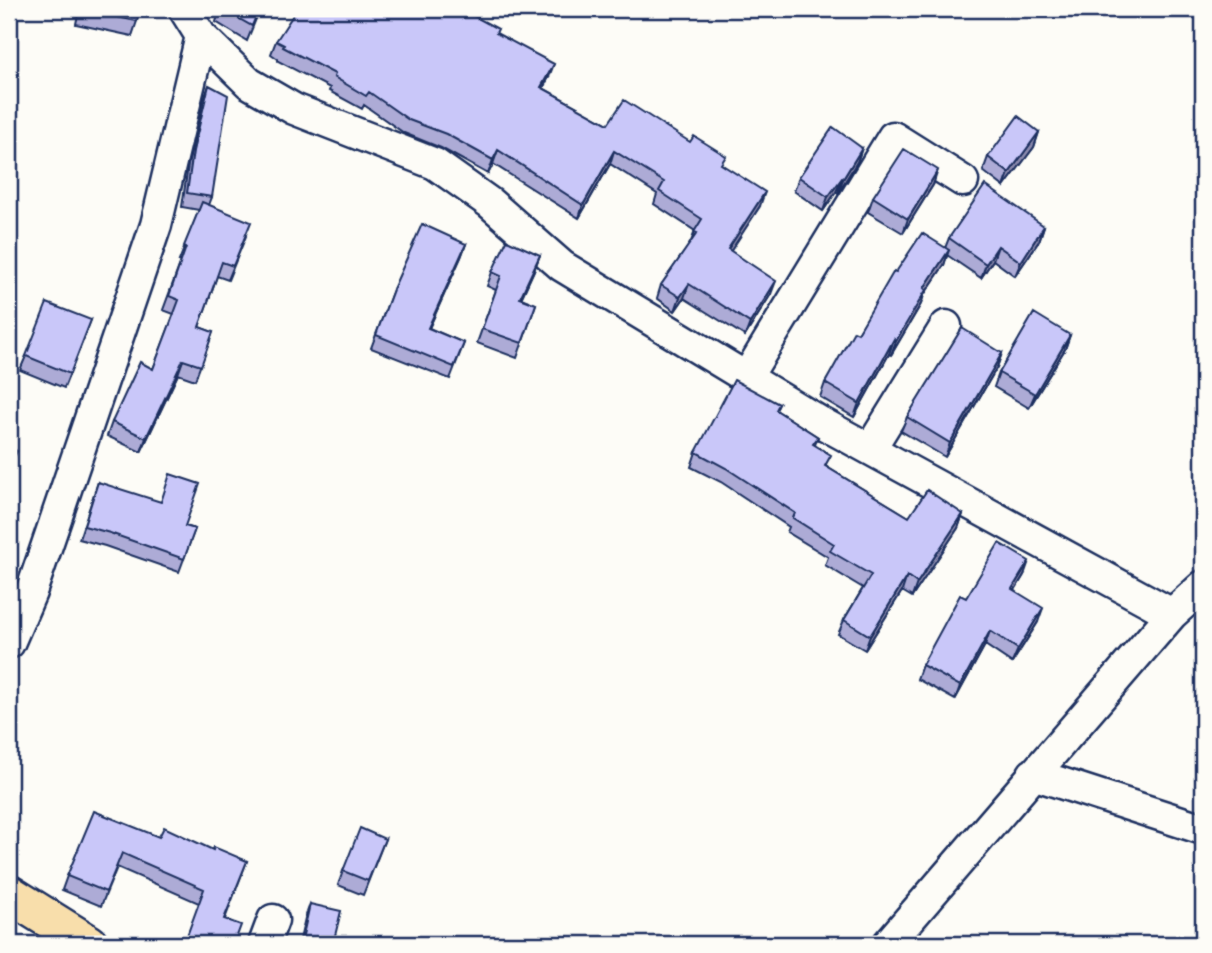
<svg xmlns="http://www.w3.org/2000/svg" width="1212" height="953" font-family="'Patrick Hand',sans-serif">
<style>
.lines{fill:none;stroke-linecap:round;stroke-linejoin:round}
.minor-casing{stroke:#1b2f5e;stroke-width:35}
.major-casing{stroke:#1b2f5e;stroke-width:42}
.minor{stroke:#fdfcf7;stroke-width:30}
.major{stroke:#f8deab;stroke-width:37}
.wall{fill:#adabd6;stroke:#1b2f5e;stroke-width:2}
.shaded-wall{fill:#8d8bae;stroke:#1b2f5e;stroke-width:2}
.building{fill:#c9c7f9;stroke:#1b2f5e;stroke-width:2}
</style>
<rect width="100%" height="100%" fill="#fdfcf7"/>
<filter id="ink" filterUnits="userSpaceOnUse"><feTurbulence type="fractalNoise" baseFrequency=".0143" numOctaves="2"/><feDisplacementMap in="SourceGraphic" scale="14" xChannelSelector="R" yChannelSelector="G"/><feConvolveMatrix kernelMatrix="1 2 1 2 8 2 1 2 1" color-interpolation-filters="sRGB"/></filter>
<g filter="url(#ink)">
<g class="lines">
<defs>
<path id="minor" d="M184,9L201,36L249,83L294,109L435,164L490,203L562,266L820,422L1172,614
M746,378L893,137L963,181
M870,449L946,326
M9,643L31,592L156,225L201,36
M1033,774L1203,829
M264,944L273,920
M888,944L1172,614L1203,586"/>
<path id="major" d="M9,894L89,944"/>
</defs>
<use href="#minor" class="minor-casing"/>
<use href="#major" class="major-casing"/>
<use href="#minor" class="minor"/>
<use href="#major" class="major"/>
</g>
<path class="wall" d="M79,9H140L137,21L132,36L76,24Z
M220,9H260L247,41L216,22Z
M496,33L549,77L543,88L608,124L723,165L760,206L730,251L771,294L745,336L684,298L675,311L657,298L661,285L690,244L695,231L654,204L657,194L610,164L579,218L493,164L488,174L441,148L404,133L364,105L362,109L329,91L330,88L278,61V59L271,54L276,41Z
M209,85L212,197L209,205L246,236L228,280L217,276L199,327L213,332L195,380L178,374L141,452L107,436L112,422L153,369L174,314L163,310L181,261H179L199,210L182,207L188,165L204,99Z
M1039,132L1034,147L1004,187L983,171L988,157Z
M862,148L857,162L838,193L836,192L823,211L794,191L799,177Z
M933,185L903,233L868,212L873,197Z
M1044,226L1039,241L1015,276L993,260L981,278L947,255L944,265L924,295L921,304L891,355L889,354L854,417L820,397L825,383L858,333L896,272L945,248L949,238Z
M466,244L461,257L429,328L464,343L450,379L371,348L394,287Z
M540,255L534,270L521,298L536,304L517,358L477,343L496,290L487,286L492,272Z
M91,320L64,388L20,370L26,356Z
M1070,335L1065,349L1029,408L994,387L999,373Z
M1002,353L997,367L945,457L901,431L907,417Z
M779,404L776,410L818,437L815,445L827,467L909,517L963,514L958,528L912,597L902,591L865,650L838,634L844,620L863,588L825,565L828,557L787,532L789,527L721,482L691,467L696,452Z
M98,482L185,526L195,529L179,572L105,546L79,539Z
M1024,575L1015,590L1038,622L1012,663L985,645L955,700L917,679L922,665L966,598Z
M1203,610V634L1196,630Z
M159,837L213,850L247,861L225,919L234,944L199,903L117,867L101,906L62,890L67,876Z
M385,839L363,895L338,885L343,871Z
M310,904L333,944H299L305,918Z"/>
<path class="shaded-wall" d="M554,64L549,77L536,101L541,87Z
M1039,132L1034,147L1004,187L1009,173Z
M862,148L857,162L838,193L843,179Z
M498,150L493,164L488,174L493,160Z
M614,151L610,164L579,218L583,205Z
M938,170L933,185L903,233L908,219Z
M842,178L836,192L823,211L828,197Z
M765,192L760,206L723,263L728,249Z
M1044,226L1039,241L1015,276L1021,262Z
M466,244L461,257L423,341L428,328Z
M998,246L993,260L981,278L986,264Z
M949,250L944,265L924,295L921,304L891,355L896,341L924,288Z
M540,255L534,270L515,312L520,298Z
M776,281L771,294L745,336L750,323Z
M689,284L684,298L675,311L680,297Z
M1070,335L1065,349L1029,408L1035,394Z
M894,339L889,354L854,417L859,403Z
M1002,353L997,367L945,457L950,443Z
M183,360L178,374L141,452L146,438Z
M17,451L11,465L9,469V463Z
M963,514L958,528L912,597L917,583Z
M1029,561L1024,575L1007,603L1012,589Z
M907,576L902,591L865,650L870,636Z
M1043,608L1038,622L1012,663L1018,649Z
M990,631L985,645L955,700L960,686Z"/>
<path class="building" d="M81,9H140L137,21L81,10Z
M222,9H259L252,26Z
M297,9H461L498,29L496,33L554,64L541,87L608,124L624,100L690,142L694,136L726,156L721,164L765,192L728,249L776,281L750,323L689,284L680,297L661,285L697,233L694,232L702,219L659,191L664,182L614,151L583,205L498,150L493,160L446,134L409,120L369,92L366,96L334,77L335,74L283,47L284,45L276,41Z
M209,85L228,95L212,197L187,193L193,151Z
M1018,116L1039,132L1009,173L988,157Z
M833,127L862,148L843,179L842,178L828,197L799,177Z
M904,149L938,170L908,219L873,197Z
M985,185L1044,226L1021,262L998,246L986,264L949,238Z
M202,202L251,222L233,266L222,262L199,327L213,332L201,366L183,360L146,438L112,422L140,362L153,369L179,300L169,296L186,247L184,246Z
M422,224L466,244L428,328L464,343L454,367L376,335L394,287Z
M922,233L949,250L924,288L926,290L896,341L894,339L859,403L825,383L854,331L858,333L894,271L896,272Z
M507,240L540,255L520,298L536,304L522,343L482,329L501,276L492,272Z
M47,303L91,320L70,374L26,356Z
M1034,313L1070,335L1035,394L999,373Z
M962,328L1002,353L950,443L907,417Z
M734,380L779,404L776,410L818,437L813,444L831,455L825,466L909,517L927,490L963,514L917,583L907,576L870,636L844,620L871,575L830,551L834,544L793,518L795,513L726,468L696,452Z
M9,446L17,451L9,463Z
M170,474L200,484L185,526L195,529L184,559L110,533L84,526L98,482L161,502Z
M999,543L1029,561L1012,589L1043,608L1018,649L990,631L960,686L922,665L960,595L966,598Z
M94,811L159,837L164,827L213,850L214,847L247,861L224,919L241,925L234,944H184L204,889L122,853L106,892L67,876Z
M360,828L385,839L368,881L343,871Z
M310,904L341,911L333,944H301Z"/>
</g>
<rect width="1212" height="953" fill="none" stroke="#fdfcf7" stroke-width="35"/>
<rect x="18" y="18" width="1177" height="918" fill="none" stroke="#1b2f5e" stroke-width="2.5" filter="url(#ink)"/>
</svg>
